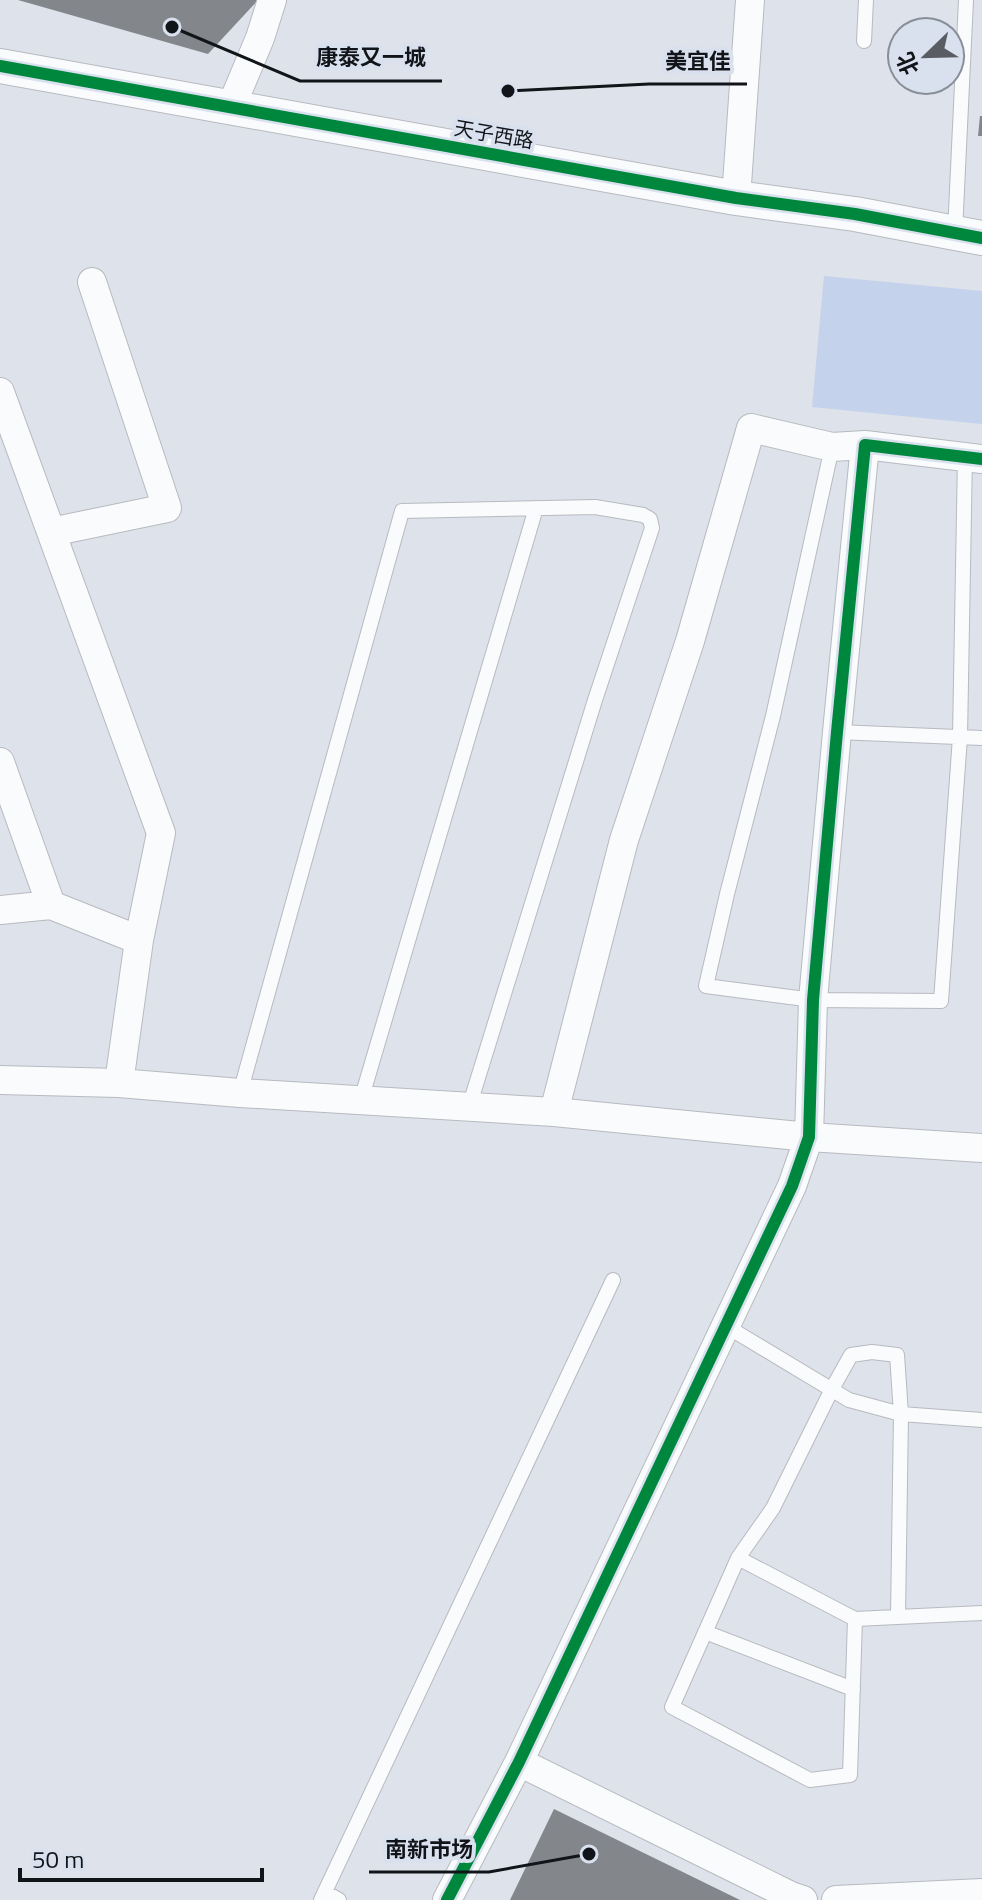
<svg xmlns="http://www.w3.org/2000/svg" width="982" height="1900" font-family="'Titillium Web','Noto Sans SC',sans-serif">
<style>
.green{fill:#c4d2eb}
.building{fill:#83868b}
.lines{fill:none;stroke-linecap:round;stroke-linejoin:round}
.service-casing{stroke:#b7bac0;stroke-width:16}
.minor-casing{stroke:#b7bac0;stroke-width:30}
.tertiary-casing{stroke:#b7bac0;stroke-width:36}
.service{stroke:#fafbfc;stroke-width:14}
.minor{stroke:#fafbfc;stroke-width:28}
.tertiary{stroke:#fafbfc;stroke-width:34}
.cycleway-casing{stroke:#d9e1ef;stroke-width:17}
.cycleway{stroke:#00873e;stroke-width:12}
.labels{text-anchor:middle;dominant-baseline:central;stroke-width:8;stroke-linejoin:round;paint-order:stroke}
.street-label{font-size:20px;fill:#111419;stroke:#d9e1ef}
.leader{fill:none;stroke:#111419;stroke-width:3}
.callout-dot{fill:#111419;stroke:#d9e1ef;stroke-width:3}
.callout-label{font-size:22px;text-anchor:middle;font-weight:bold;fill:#111419;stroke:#d9e1ef;stroke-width:8;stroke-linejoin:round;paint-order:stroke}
</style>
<rect width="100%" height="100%" fill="#dee2ea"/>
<path class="green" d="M824,276L982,291V424L812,407Z"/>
<path class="building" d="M18,0H258L208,54Z
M980,116H982V136H978Z
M554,1809L740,1900H510Z"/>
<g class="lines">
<defs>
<path id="service" d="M864,41L866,0
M955,232L966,0
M832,447L773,716L727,894L706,986L813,1000L941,1001L960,737L965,456
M837,732L982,738
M240,1093L402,511L595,507L643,515L650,519L652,528L595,700L469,1107
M361,1100L536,508
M726,1326L849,1400L901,1414L982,1420
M738,1558L855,1619L850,1775L810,1780L672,1707L738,1558L773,1508L832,1389L851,1355L872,1352L897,1355L901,1414L898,1617
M855,1619L982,1613
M705,1632L853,1689
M325,1892L339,1900
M321,1900L613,1280"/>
<path id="minor" d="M231,107L260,38L272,0
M736,198L750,0
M0,392L161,833L139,940L119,1083
M51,532L167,508L92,282
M0,762L51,905
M0,910L51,905L139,940
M0,1080L119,1083L240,1093L554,1112L809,1137L982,1148
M554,1112L624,840L690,641L751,428L832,447L865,445
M519,1762L791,1896L803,1900
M447,1900L519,1762L792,1186L809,1137L813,1000L837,732L865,445L982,459
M836,1900L982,1893"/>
<path id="tertiary" d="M0,66L736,198L855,214L982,238"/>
</defs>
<use href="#service" class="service-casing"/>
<use href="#minor" class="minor-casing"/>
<use href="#tertiary" class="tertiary-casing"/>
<use href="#service" class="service"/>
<use href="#minor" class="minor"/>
<use href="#tertiary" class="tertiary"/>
<defs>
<path id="cycleway" d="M0,66L736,198L855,214L982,238
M447,1900L519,1762L792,1186L809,1137L813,1000L837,732L865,445L982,459"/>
</defs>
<use href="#cycleway" class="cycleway-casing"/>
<use href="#cycleway" class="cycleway"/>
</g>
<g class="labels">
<g class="street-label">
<text transform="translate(494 134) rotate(10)">天子西路</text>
</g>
</g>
<path class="leader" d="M172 27L300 81H442M508 91L649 84H747M589 1854L489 1872H369"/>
<g class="callout-dot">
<circle cx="172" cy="27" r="8"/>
<circle cx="508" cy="91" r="8"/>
<circle cx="589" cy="1854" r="8"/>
</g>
<g class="callout-label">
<text x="371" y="65">康泰又一城</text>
<text x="698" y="69">美宜佳</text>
<text x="429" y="1857">南新市场</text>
</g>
<g transform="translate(926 56) rotate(247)"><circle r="38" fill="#d9e1ef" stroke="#898f99" stroke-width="2"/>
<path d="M0-6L14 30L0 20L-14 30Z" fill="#595c62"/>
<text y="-12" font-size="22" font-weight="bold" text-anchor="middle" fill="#111419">北</text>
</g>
<path d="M20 1868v12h242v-12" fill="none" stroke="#111419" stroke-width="4"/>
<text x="32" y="1868" font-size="24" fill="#111419" stroke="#d9e1ef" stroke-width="6" paint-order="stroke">50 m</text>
</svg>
